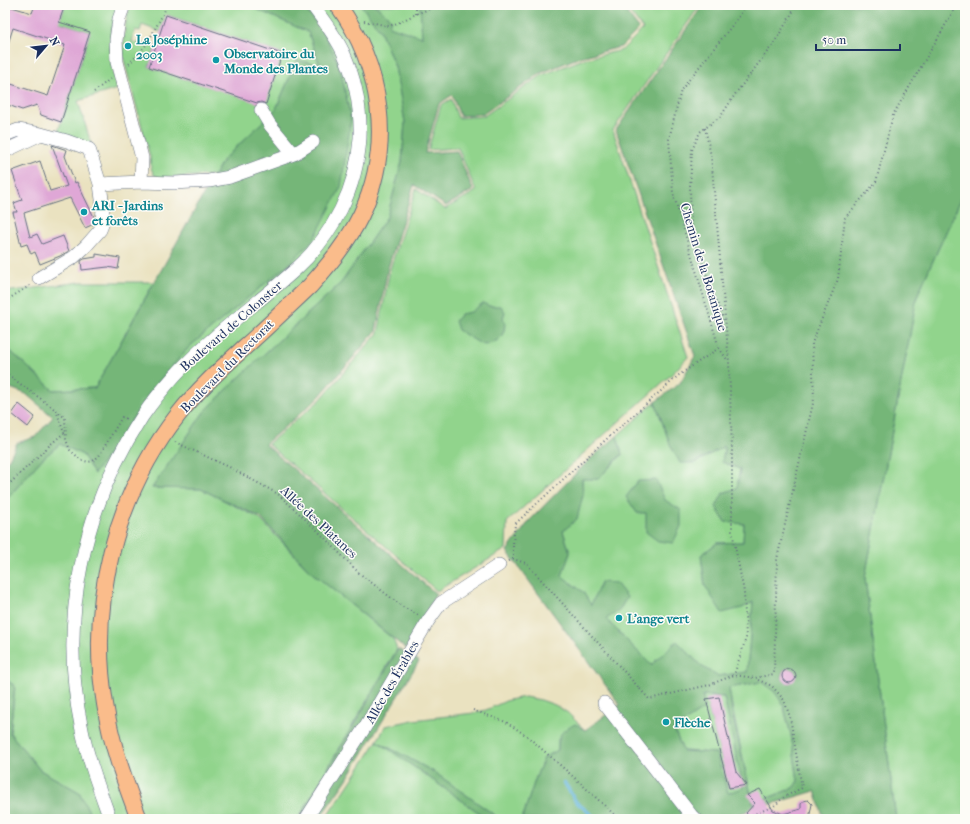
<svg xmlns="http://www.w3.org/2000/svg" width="970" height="824" font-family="'IM FELL French Canon',serif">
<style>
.green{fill:#91d48c;stroke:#568275;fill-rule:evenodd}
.forest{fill:#74b678;stroke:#48726b;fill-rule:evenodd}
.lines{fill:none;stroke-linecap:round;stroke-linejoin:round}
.stream{stroke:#5eb3da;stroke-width:3.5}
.building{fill:#dfa7d6}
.minor-casing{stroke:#636e80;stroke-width:14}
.major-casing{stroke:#636e80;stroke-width:18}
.path{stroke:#636e80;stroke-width:2;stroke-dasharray:1 3;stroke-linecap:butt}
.minor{stroke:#fff;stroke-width:13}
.major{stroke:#fabc8b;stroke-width:16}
.culture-dot{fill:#0f9aa8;stroke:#fdfcf7;stroke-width:1.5}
.labels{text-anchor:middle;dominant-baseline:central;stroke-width:3;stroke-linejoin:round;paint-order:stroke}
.culture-label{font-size:13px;font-weight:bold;fill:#0d838f;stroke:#fdfcf7;text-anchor:start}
.street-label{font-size:13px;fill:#1b2f5e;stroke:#fdfcf7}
</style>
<rect width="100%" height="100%" fill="#fdfcf7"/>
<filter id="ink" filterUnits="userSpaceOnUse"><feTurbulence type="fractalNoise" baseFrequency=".025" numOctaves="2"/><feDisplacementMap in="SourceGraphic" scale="8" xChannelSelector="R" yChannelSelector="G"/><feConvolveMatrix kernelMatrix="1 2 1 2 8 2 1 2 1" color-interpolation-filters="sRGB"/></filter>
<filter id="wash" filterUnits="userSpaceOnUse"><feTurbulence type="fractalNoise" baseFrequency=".012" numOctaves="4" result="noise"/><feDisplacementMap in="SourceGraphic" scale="16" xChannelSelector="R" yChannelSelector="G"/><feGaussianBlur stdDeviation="0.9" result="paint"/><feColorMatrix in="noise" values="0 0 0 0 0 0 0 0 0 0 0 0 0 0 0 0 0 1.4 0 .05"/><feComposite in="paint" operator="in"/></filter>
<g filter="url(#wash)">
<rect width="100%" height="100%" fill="#eae2c0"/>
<path class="green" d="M65,5H118L111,32L110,58L117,89L78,101L93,150L57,135L90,32L53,20L60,19Z
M130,5H250L252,7L308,32L320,66L297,60L276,109L223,160L214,175L160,178L154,175L151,168L150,157L123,56C123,37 125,24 130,5ZM167,15L282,54L265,105L149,67L156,46L132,42L135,30L140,31L142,25L161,32Z
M301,5H361L380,30L395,67L405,122L402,162L387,217L341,283L248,369L204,412L152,488L201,489L259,518L311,572L393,639L397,649L298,819H93L79,792L40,770L10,733L15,686L5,679V501L42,459L60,444L83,455L94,474L108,455L152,390L189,347L291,262L314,239L351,120L340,67L322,29Z
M375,5H420L422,38L389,26L391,19Z
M624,5H700L613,130L688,357L672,374L507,522L506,549L437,591L268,444L320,400L378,333L390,269L416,189L445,209L476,191L458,148L428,150L441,105L451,99L458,118L484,116L542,75L581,60L622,50L643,29Z
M965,190V819H896L865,578L917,296Z
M81,282H154L95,388L53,390L5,346V292Z
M655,402L670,444L695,463L725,446L722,462L740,469L737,488L723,493L744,524L743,542L717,543L701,555L705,586L742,608L753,602L747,672L717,676L701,666L677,641L651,665L605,619L619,611L591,606L583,592L561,576L570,553L563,531L583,496L582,478L598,479L622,455L617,436Z
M761,682L774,691L783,704L791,735L798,781L793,788L753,804C745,765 735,727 729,688Z
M703,695L724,697L744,788L728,793L716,753L683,751L674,729L704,709ZM718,697L739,786L729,788L706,699Z
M525,697L541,700L555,705L568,713L585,730L558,739V750L544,758L536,777L522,819H500L434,772L382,744L488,819H325C346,789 367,758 386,726L413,720L474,713L486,710L508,700Z"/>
<path class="forest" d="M250,5H301L322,29L340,67L351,120L341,187L314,239L291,262L189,347L152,390L108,455L94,474L83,455L60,444L42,459L5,501V462L9,459L17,443L35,437L53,417L26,394L5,386V346L53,390L95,388L223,160L276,109L297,60L320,65L308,32L251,7Z
M361,5H375L391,19L389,26L422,37L420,5H621L639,29L621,47L580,57L541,73L483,114L460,116L452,95L439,104L425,153L457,151L473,190L446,206L414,185L388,268L376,331L318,398L265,444L436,594L406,649L311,572L260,517L201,489L152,488L204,412L248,369L341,283L387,217L402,162L405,122L395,67L380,30Z
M703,5H965V190L917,296L865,578L896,819H824L815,791L721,819H522L536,777L544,758L558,750C558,733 561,732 575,724L585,730L620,705L507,551L530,520L589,460L617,436L622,454L598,479H582L583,495L577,519L563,531L570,553L562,576L583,592L591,605L601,582L616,583L627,597L619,611L606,619L651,665L677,641L701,666L717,676L747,672L753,602L742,608L722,613L705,586L701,555L717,543L743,542L744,524L725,522L716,507L723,493L737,488L740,469L722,462L725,446L694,463H680L670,444L655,402L680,383L695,356L616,130ZM789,668L794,670L796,675L795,679L790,683L785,682C781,678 781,674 784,670ZM761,682L774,691L783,704L791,735L798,781L793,788L753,804L733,717L729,688ZM703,695L724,697L743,788L728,793L716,753L683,751L674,729L704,709Z
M483,303L489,306H501L505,312L503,318L505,324L504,331L501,337L498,340L492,343L485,345L479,343L458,330L455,321L461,314L471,312Z
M656,480L665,500L681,510V526L673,543L658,541L646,532V513H637L626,497L638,481Z
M398,649L419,661L347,779L319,819H299Z
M5,679L15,686L10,733L40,770L79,792L93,819H5Z
M377,741L434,772L500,819H488Z"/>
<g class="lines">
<path class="stream" d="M564,782L576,802L597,819"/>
</g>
<g id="blocks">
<path class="building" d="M5,5L32,13L35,5H65L59,22L90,32L61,122L41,115L37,105L22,110L5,104V82L48,96L65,45L13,28L7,47H5Z
M166,15L282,54L266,104L261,102L257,103L149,67Z
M52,145L67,150L65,156L75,183L77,182L94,217V224L85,228L70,198L24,213L30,237L37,234L42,244L63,236L69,251L60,256L40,264L35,252L31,254L27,244L21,246L13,212H17L14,203L22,200L12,171L40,161L50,191L67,186Z
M96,254L120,258L118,269L108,267L82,270L81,261L84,259L96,257Z
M19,404L35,417L28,427L12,414Z
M782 676a7 7 0 1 1 14 0a7 7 0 1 1-14 0Z
M719,697L736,772L747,785L729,788L706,699Z
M760,789L773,810L783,814L801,809V804L803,801L808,800L812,804L809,819H771L766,813L758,819L751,818L746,813L755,803L747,795Z"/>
</g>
</g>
<g filter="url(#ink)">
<use href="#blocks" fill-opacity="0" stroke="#636e80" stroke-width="1"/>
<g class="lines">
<defs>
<path id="minor" d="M261,110L270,125L294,154
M5,135L18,130L41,134
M5,151L41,134L67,141L89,149L100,184
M141,182L174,183L209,181L230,177L294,154L313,142
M39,278L74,257L86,246L100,230L102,225L103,207L100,184L141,182L142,158L117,62L116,40L119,19L124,5
M604,703L691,815L695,819
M110,819C99,788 87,757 81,725C59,620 83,507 142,417C163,386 189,359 217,335C243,312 271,292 296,269C333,235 357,188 360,138C361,109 355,78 343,52C335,35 323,20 312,5
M306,819L365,727L428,621L441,603L499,565"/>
<path id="major" d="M139,819C125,782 111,744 105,704C88,604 115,495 178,415C198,389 223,367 247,345C268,326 289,306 310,286C330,264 348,242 361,215C394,145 382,67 338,5"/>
</defs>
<use href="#minor" class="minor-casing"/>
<use href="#major" class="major-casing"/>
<path class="path" d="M416,5V14
M364,21L389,26L400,22L416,14L440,5
M129,64L147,44L164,12L167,5
M94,92L110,79
M705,128L711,156L729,362L732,449V531L744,592L746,638L734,675
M5,301L31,285
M724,320L710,285L691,229L690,187L692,150L700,132L721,116L736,93L774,43L797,5
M719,348L728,361
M5,372C24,388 46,401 65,418L66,440L70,450L81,460L88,462L93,461L99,456L122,417L127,419
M175,442L229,467L278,494L317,530L359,573L403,607L418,615
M5,488L51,444L64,433L56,410
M513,559V544L515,524L600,445L679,375L719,348L673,193L669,139L681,90L738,18L746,5
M509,561L513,559L526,563L649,699L709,685L734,675L755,678L774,674L777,559L814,399L812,343L838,279L845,218L876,182L893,115L957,5
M473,710L506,722L527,736L577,780L619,819
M752,815L774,806L784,797L802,788L790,717L784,700L772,686L756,679"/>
<use href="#minor" class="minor"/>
<use href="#major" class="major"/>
</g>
</g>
<g class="culture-dot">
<circle cx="128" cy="46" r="4"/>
<circle cx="216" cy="60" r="4"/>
<circle cx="84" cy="212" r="4"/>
<circle cx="619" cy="618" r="4"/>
<circle cx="666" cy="722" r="4"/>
</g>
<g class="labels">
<g class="culture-label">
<text x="136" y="39">La Joséphine<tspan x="136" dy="15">2003</tspan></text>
<text x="224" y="53">Observatoire du<tspan x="224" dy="15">Monde des Plantes</tspan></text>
<text x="92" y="205">ARI - Jardins<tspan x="92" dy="15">et forêts</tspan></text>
<text x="627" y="618">L’ange vert</text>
<text x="674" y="722">Flèche</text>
</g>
<g class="street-label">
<text transform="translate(704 267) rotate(73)">Chemin de la Botanique</text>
<text transform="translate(231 326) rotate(-41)">Boulevard de Colonster</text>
<text transform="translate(227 366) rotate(-45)">Boulevard du Rectorat</text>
<text transform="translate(319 522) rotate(43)">Allée des Platanes</text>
<text transform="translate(392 682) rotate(-60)">Allée des Érables</text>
</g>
</g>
<rect width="970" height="824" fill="none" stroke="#fdfcf7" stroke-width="20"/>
<g transform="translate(46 46) rotate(62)" stroke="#fdfcf7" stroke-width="3" paint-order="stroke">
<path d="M0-3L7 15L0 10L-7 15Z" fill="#1b2f5e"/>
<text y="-6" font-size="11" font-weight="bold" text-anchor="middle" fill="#1b2f5e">N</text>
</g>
<path d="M816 44v6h84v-6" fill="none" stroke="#1b2f5e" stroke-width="2"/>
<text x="822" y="44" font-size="12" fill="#1b2f5e" stroke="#fdfcf7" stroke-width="3" paint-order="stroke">50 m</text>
</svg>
